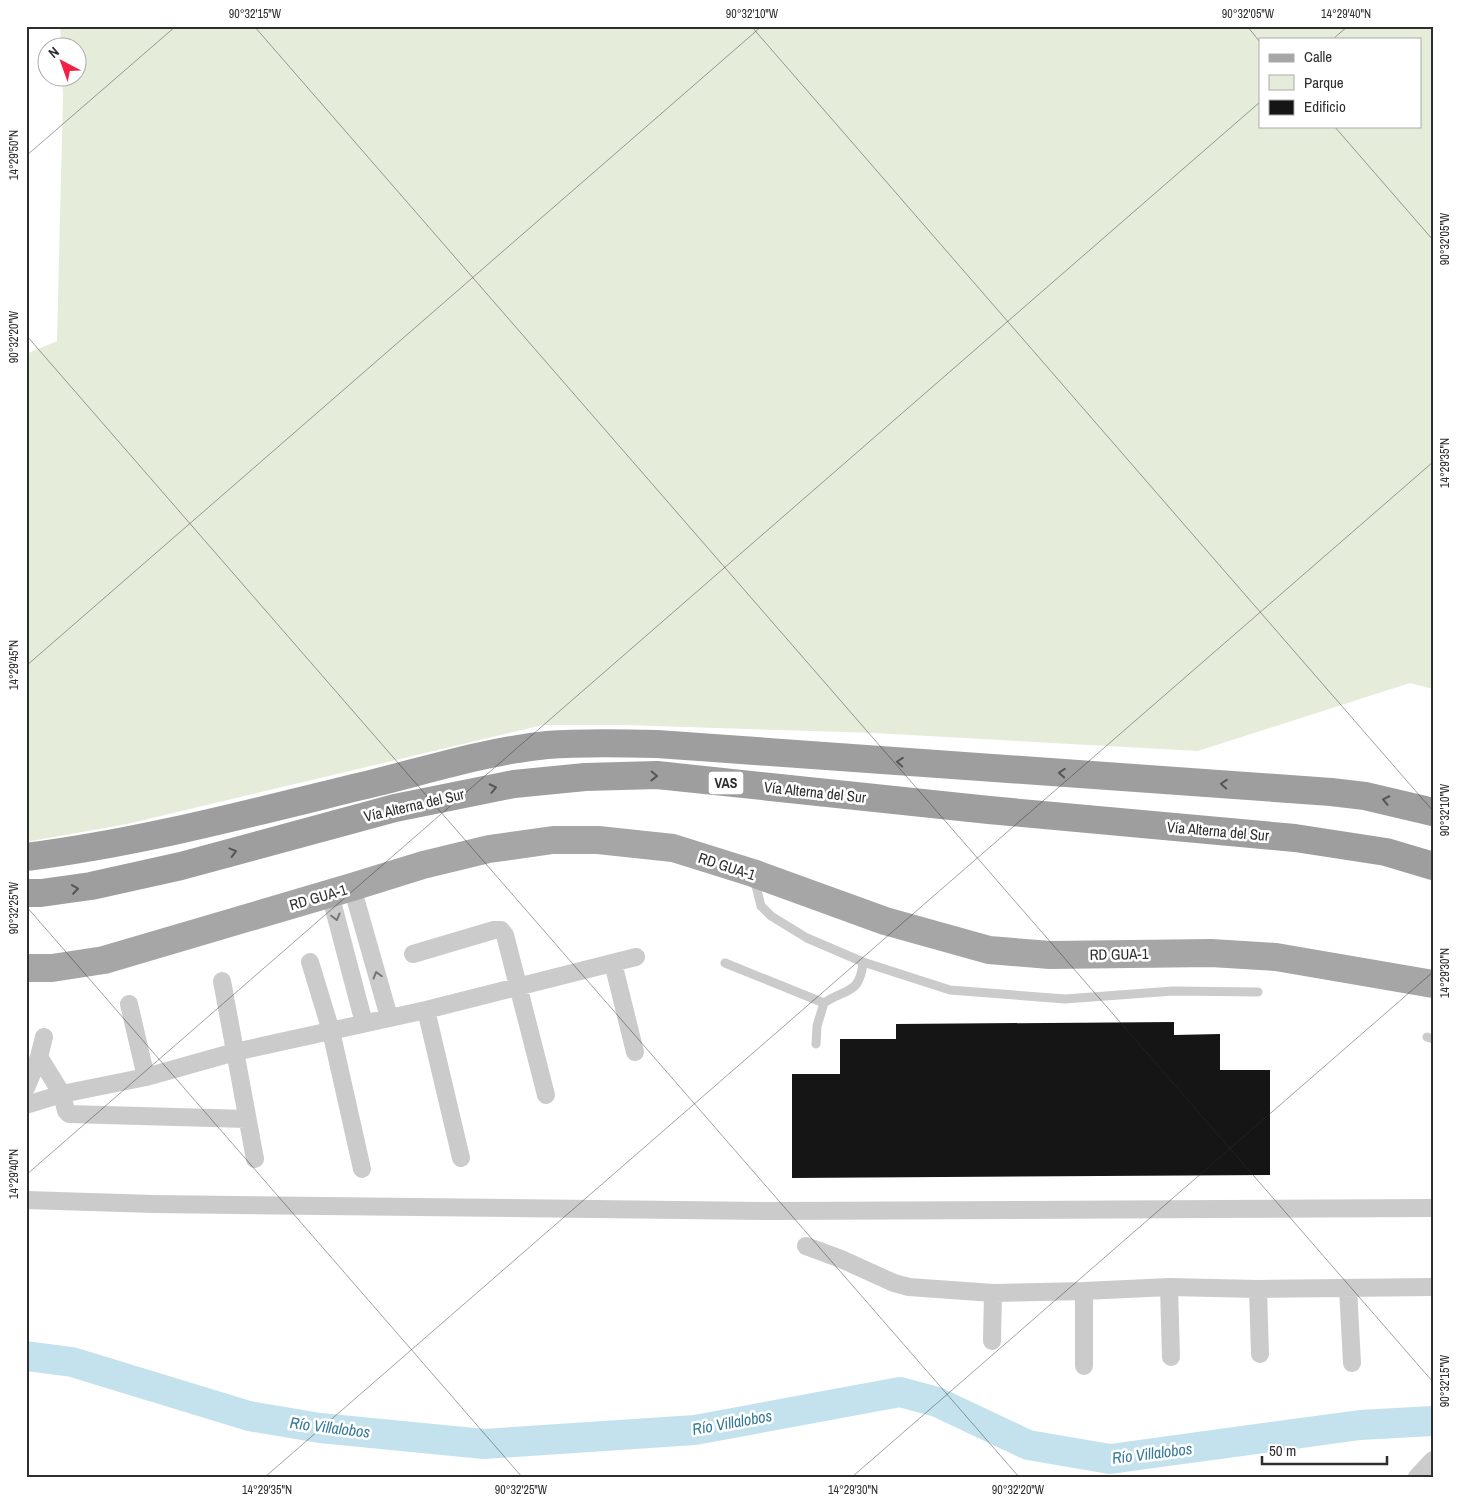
<svg xmlns="http://www.w3.org/2000/svg" width="1459" height="1503" font-family="'Archivo Narrow',sans-serif">
<style>
.green{fill:#e6ecda;fill-rule:evenodd}
.lines{fill:none;stroke-linecap:round;stroke-linejoin:round}
.river{stroke:#c4e2ee;stroke-width:30}
.building{fill:#151515}
.service{stroke:#cbcbcb;stroke-width:9}
.minor{stroke:#cbcbcb;stroke-width:18}
.primary{stroke:#a6a6a6;stroke-width:28}
.trunk{stroke:#9e9e9e;stroke-width:28}
.oneway{stroke:#555}
.oneway2{stroke:#757575}
.ticks{fill:none;stroke:#2e2e2e;stroke-width:1;stroke-opacity:0.45}
.labels{text-anchor:middle;dominant-baseline:central;stroke-width:5;stroke-linejoin:round;paint-order:stroke}
.shield{fill:#fff;stroke:#6d6d6d;stroke-width:1}
.shield-label{font-size:14px;font-weight:bold;fill:#2e2e2e}
.street-label{font-size:15px;fill:#2e2e2e;stroke:#fff}
.water-label{font-size:16px;font-style:italic;fill:#357a96;stroke:#fff}
.neatline{fill:none;stroke:#2e2e2e;stroke-width:2}
.ticks-label{font-size:12px;text-anchor:middle;fill:#2e2e2e}
</style>
<rect width="100%" height="100%" fill="#fff"/>
<path class="green" d="M60,26H1433V689L1410,683L1198,751L874,733L624,725H543L127,824L26,842V354L57,341L63,95L62,78H78V48L61,47ZM1260,39H1420V126H1260Z"/>
<g class="lines">
<path class="river" d="M26,1356L72,1362L249,1416L320,1428L484,1444L695,1430L900,1392L937,1402L1028,1445L1110,1459L1360,1425L1433,1421"/>
</g>
<path class="building" d="M1174,1022V1035L1220,1034V1070H1270V1175L792,1178V1074H840V1039H896V1024Z"/>
<g class="lines">
<path class="service" d="M754,878L761,906L771,916L807,938L863,962L950,990L1065,999L1173,991L1258,992
M725,963L824,1003
M1427,1037L1433,1039
M816,1044L817,1026L824,1003C846,988 860,995 863,962"/>
<path class="minor" d="M352,887L389,1017
M330,894L364,1023
M413,954L494,930H501L505,935L546,1095
M310,962L331,1031L362,1169
M613,963L635,1052
M222,981L255,1159
M129,1004L146,1077
M426,1010L461,1158
M39,1057L62,1094L66,1111L69,1114L247,1119
M26,1088L39,1057L44,1037
M26,1105L62,1094L146,1077L235,1052L426,1010L636,957
M26,1200L154,1204L771,1211L1433,1208
M806,1246L841,1259L894,1283L909,1287L993,1293L1084,1291L1169,1287L1258,1289L1433,1287
M1169,1287L1171,1357
M1348,1288L1352,1363
M1258,1289L1260,1354
M1084,1291V1366
M992,1341L993,1293
M1417,1477L1433,1460"/>
<path class="primary" d="M26,968H52L104,960L352,887L423,865L489,849L553,840H598L673,848L753,873L885,921L989,950L1050,955L1211,953L1276,957L1433,984"/>
<path class="trunk" d="M26,857C144,842 259,811 374,783C431,769 488,751 547,745C584,742 621,743 657,744L1331,792L1365,796L1433,812
M26,893H41L91,886L181,866L395,808L514,784L585,777L657,775L989,810L1295,838L1386,852L1433,866"/>
</g>
<defs><path id="oneway-chevron" d="M-2-3.5L2.5 0L-2 3.5" fill="none" stroke-width="1.6" stroke-linecap="round" stroke-linejoin="round" transform="scale(1.25)"/></defs>
<g class="oneway">
<use href="#oneway-chevron" transform="translate(900 762) rotate(-176)"/>
<use href="#oneway-chevron" transform="translate(1062 773) rotate(-176)"/>
<use href="#oneway-chevron" transform="translate(654 776) rotate(1)"/>
<use href="#oneway-chevron" transform="translate(1224 784) rotate(-176)"/>
<use href="#oneway-chevron" transform="translate(493 788) rotate(-12)"/>
<use href="#oneway-chevron" transform="translate(1386 800) rotate(-168)"/>
<use href="#oneway-chevron" transform="translate(233 852) rotate(-15)"/>
<use href="#oneway-chevron" transform="translate(75 889) rotate(-8)"/>
</g>
<g class="oneway2">
<use href="#oneway-chevron" transform="translate(336 917) rotate(75)"/>
<use href="#oneway-chevron" transform="translate(377 975) rotate(-106)"/>
</g>
<path class="ticks" d="M254,26L1433,1382M751,26L1433,811M1247,26L1260,42M1333,39L1348,26M1334,126L1433,240M26,156L176,26M26,335L1019,1477M26,666L762,26M26,906L522,1477M26,1175L1260,102M265,1477L1433,462M852,1477L1433,972"/>
<g class="labels">
<rect class="shield" x="708.5" y="771.5" width="35" height="23" rx="4"/>
<g class="shield-label">
<text x="726" y="783">VAS</text>
</g>
<g class="street-label">
<text transform="translate(815 792) rotate(6)">Vía Alterna del Sur</text>
<text transform="translate(414 805) rotate(-13)">Vía Alterna del Sur</text>
<text transform="translate(1218 831) rotate(5)">Vía Alterna del Sur</text>
<text transform="translate(727 866) rotate(18)">RD GUA-1</text>
<text transform="translate(318 897) rotate(-16)">RD GUA-1</text>
<text transform="translate(1119 954) rotate(-1)">RD GUA-1</text>
</g>
<g class="water-label">
<text transform="translate(732 1422) rotate(-10)">Río Villalobos</text>
<text transform="translate(330 1427) rotate(7)">Río Villalobos</text>
<text transform="translate(1152 1453) rotate(-7)">Río Villalobos</text>
</g>
</g>
<rect width="1459" height="1503" fill="none" stroke="#ffffff" stroke-width="55"/>
<rect x="1259" y="38" width="162" height="90" fill="#ffffff" stroke="#ababab"/>
<rect x="1269" y="54" width="25" height="8" fill="#a6a6a6" stroke="#ababab"/>
<text x="1304" y="62" font-size="15" fill="#2e2e2e">Calle</text>
<rect x="1269" y="75" width="25" height="15" fill="#e6ecda" stroke="#ababab"/>
<text x="1304" y="88" font-size="15" fill="#2e2e2e">Parque</text>
<rect x="1269" y="100" width="25" height="15" fill="#151515" stroke="#ababab"/>
<text x="1304" y="112" font-size="15" fill="#2e2e2e">Edificio</text>
<g transform="translate(62 62) rotate(319)"><circle r="24" fill="#ffffff" stroke="#ababab"/>
<path d="M0-4L9 19L0 12L-9 19Z" fill="#f42145"/>
<text y="-8" font-size="14" font-weight="bold" text-anchor="middle" fill="#2e2e2e">N</text>
</g>
<path d="M1262 1456v8h125v-8" fill="none" stroke="#2e2e2e" stroke-width="2.5"/>
<text x="1269" y="1456" font-size="15" fill="#2e2e2e" stroke="#ffffff" stroke-width="4" paint-order="stroke">50 m</text>
<rect x="28" y="28" width="1404" height="1448" class="neatline"/>
<g class="ticks-label">
<text x="255" y="18">90°32'15"W</text>
<text x="752" y="18">90°32'10"W</text>
<text x="1248" y="18">90°32'05"W</text>
<text x="1346" y="18">14°29'40"N</text>
<text transform="translate(14 155) rotate(-90)" y="4">14°29'50"N</text>
<text transform="translate(1445 239) rotate(-90)" y="4">90°32'05"W</text>
<text transform="translate(14 337) rotate(-90)" y="4">90°32'20"W</text>
<text transform="translate(1445 463) rotate(-90)" y="4">14°29'35"N</text>
<text transform="translate(14 665) rotate(-90)" y="4">14°29'45"N</text>
<text transform="translate(1445 810) rotate(-90)" y="4">90°32'10"W</text>
<text transform="translate(14 908) rotate(-90)" y="4">90°32'25"W</text>
<text transform="translate(1445 973) rotate(-90)" y="4">14°29'30"N</text>
<text transform="translate(14 1174) rotate(-90)" y="4">14°29'40"N</text>
<text transform="translate(1445 1381) rotate(-90)" y="4">90°32'15"W</text>
<text x="267" y="1494">14°29'35"N</text>
<text x="521" y="1494">90°32'25"W</text>
<text x="853" y="1494">14°29'30"N</text>
<text x="1018" y="1494">90°32'20"W</text>
</g>
</svg>
